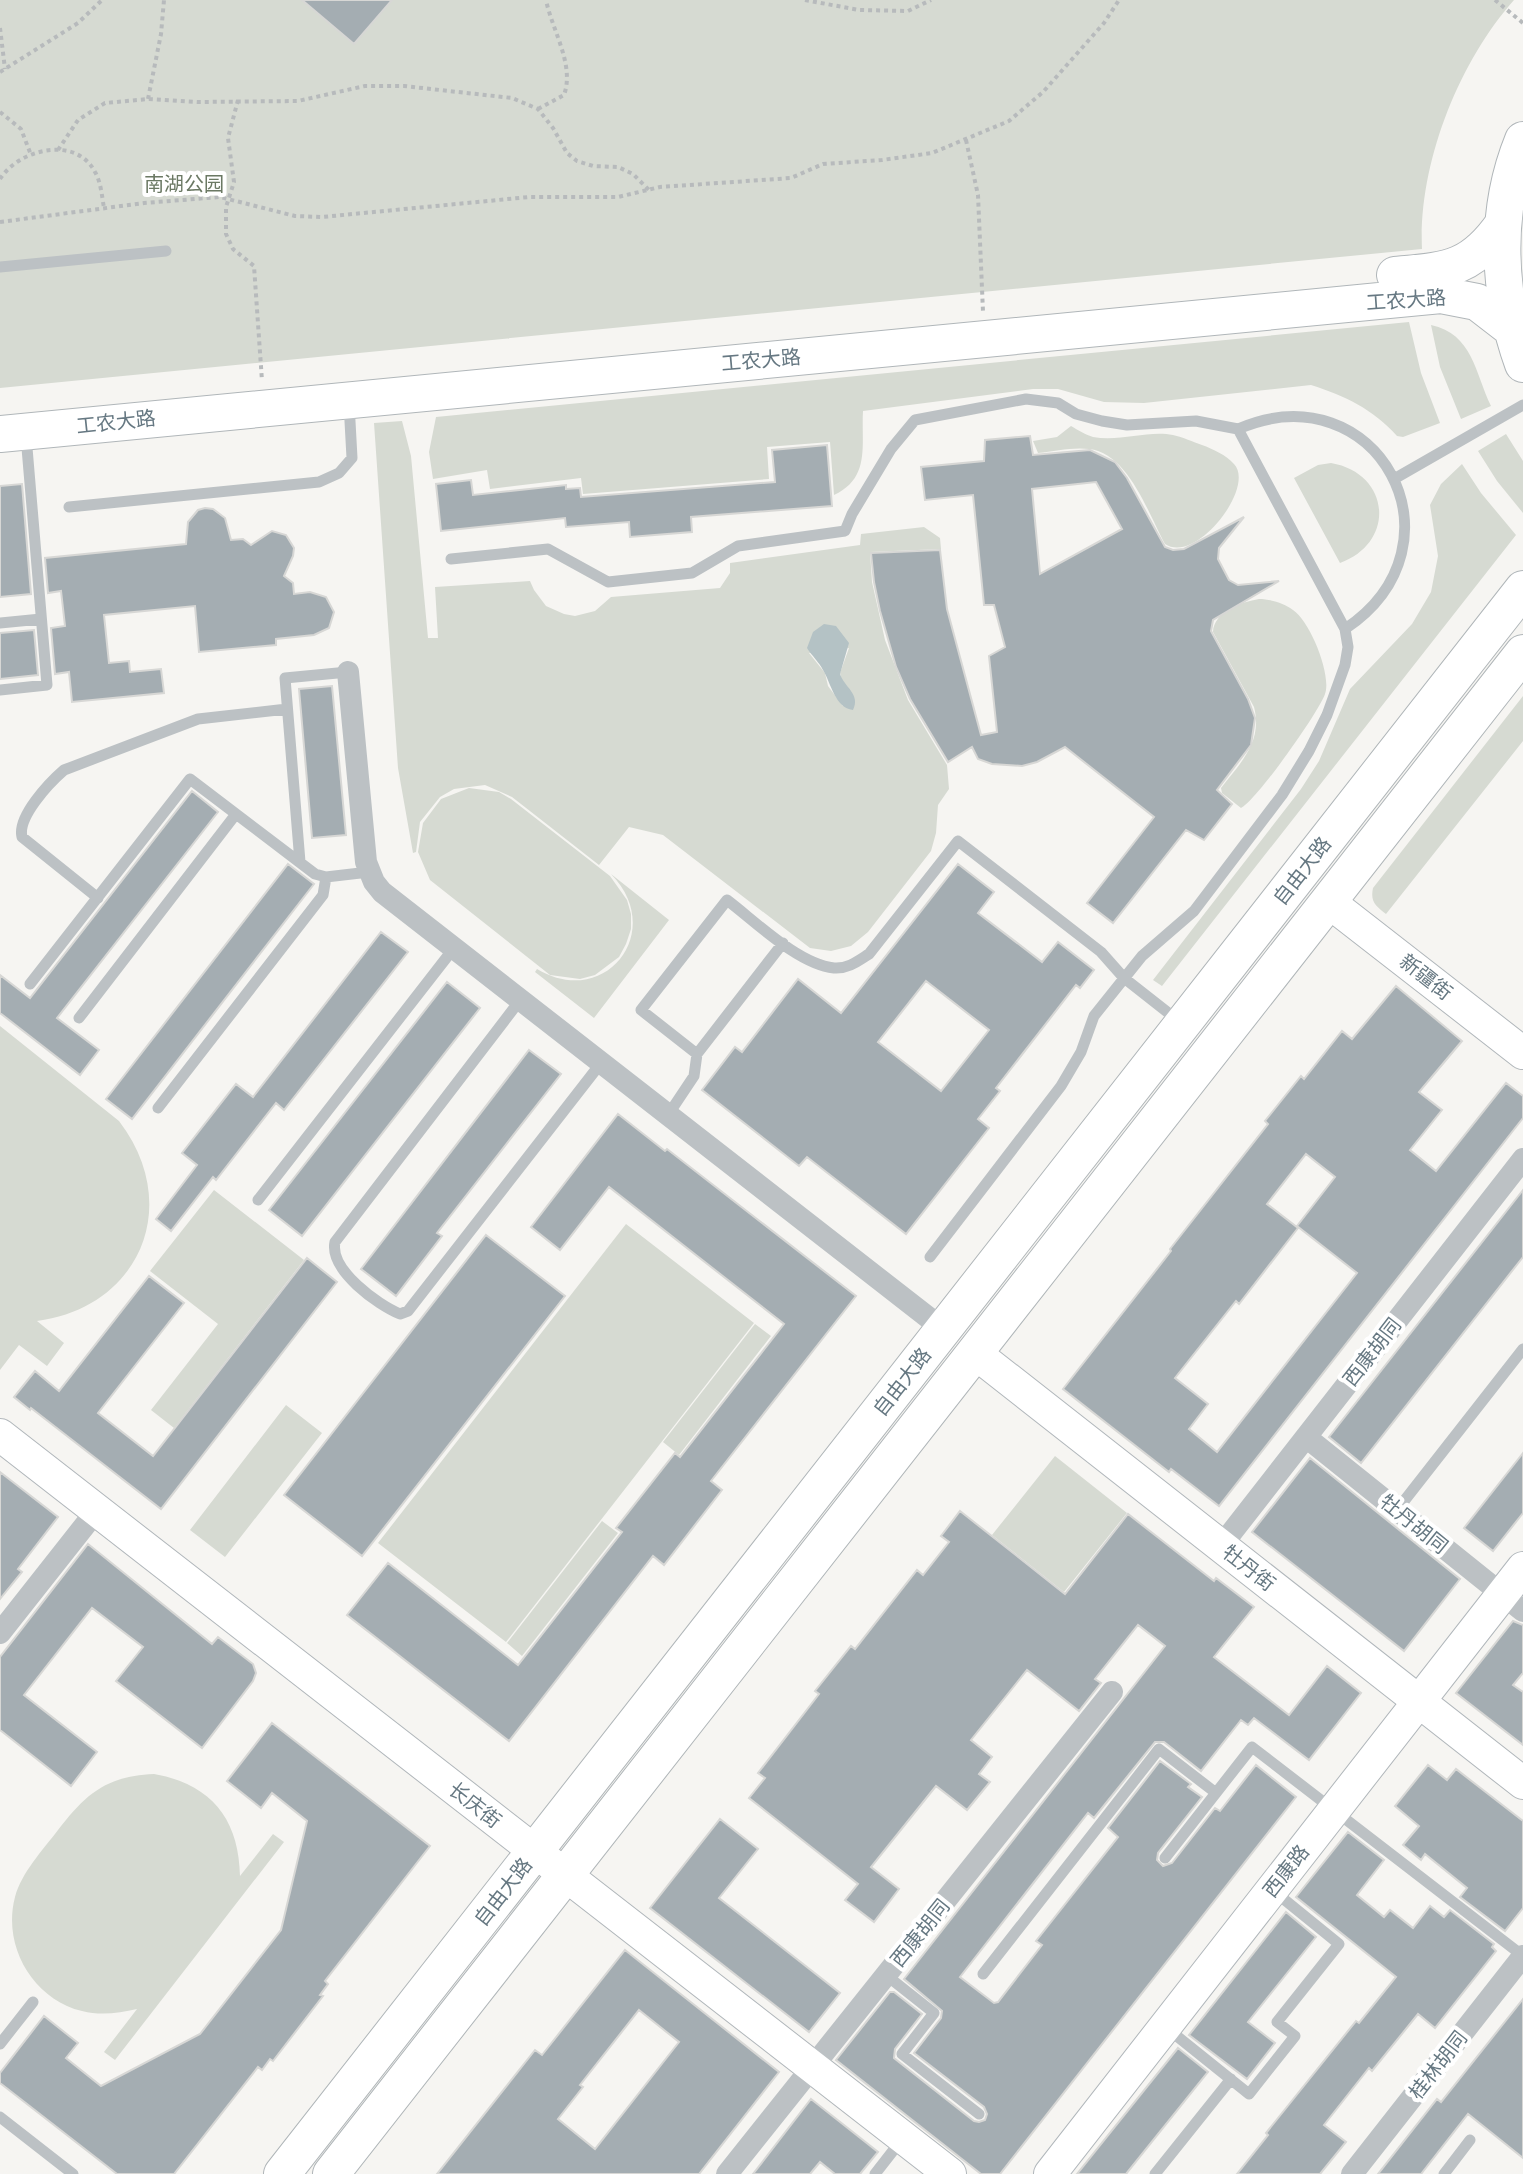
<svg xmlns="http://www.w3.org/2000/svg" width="1523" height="2174" font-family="'Public Sans','Noto Sans SC',sans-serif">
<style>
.green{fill:#d6dad2;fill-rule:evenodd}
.water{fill:#b4c2c5}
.building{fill:#a4adb2;stroke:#d7d7d5;stroke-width:2;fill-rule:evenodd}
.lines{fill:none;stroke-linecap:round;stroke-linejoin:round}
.secondary-casing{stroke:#b1b7bb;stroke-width:34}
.primary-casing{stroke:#b0b6b9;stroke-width:38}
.path{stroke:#b7babc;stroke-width:4;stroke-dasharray:4 4;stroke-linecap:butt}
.lane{stroke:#bcc1c4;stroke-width:11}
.street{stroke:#bcc1c4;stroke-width:22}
.secondary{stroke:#fff;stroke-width:32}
.primary{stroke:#fff;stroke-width:36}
.labels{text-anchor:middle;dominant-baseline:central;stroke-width:8;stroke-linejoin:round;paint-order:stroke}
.park-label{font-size:20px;fill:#6b7964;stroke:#fff}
.street-label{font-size:20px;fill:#667882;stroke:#fff}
</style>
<rect width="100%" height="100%" fill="#f6f5f2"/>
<path class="green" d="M0,0H1514C1458,63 1418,165 1422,249L0,388Z
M1409,322L1421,373L1440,423L1403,437L1397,436C1373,409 1345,396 1311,385L1144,403L1104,402L1058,389H1033L863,411C861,444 871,478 834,495L830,442L767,447L769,479L583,494L581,478L490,489L487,470L433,479L429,452L436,417Z
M1431,325C1473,334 1475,373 1491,406L1461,419L1440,367Z
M402,421L411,456L428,638H438L435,587L530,581L534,590L546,606L564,614L575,616L595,611L611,597L720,588L730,573V563L860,545L861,534L924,527L940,538L941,549L870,552L872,582L885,640L908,700L947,765L949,789L938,805L936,833L931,851L868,932L851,946L831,951L810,948L663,835L629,827L599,865L512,797L485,785L454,789L440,797L420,822L416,852L413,853L398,768L374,423ZM849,648L840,673L842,681L843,706L828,686L825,673L809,653Z
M1071,426C1078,430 1086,435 1093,437C1120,442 1148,430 1173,435C1183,437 1193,442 1202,445C1213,449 1226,455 1234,464C1256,487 1196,565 1165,544C1148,513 1128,453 1089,449C1073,447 1055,451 1038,453L1033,441L1057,437Z
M1506,434L1523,461V513L1497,481L1478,451Z
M1331,463C1390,473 1397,542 1340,563L1294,478L1318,465Z
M1462,464L1481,493L1516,535L1162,986L1153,980L1301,789L1319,761L1350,689L1412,624L1431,592L1438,556L1430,505L1441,484Z
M1259,599C1270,599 1284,603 1293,610C1310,621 1332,675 1325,694C1319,712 1256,801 1241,808L1222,793L1221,788C1241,762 1263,742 1254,707L1213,632C1214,612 1241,602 1259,599Z
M1523,696V741L1386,914C1376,906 1370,902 1373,888Z
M469,788L499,792L511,799L610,876L627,900L631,914V929L626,944L619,957L595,975L580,979L550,975L430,880L418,852L423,823L441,799Z
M611,874L669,920L594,1018L535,972L537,969C605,1010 667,931 611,874Z
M0,1026L119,1121C183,1204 141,1307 37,1321L64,1343L47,1366L19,1345L0,1370Z
M214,1190L304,1260L174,1428L151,1410L218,1324L150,1271Z
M626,1224L754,1323L506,1642L378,1543Z
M755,1324L771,1336L679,1455L663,1442Z
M286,1405L322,1433L225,1557L190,1530Z
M1055,1456L1127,1513L1064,1592L992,1535Z
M602,1521L618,1533L522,1656L507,1643Z
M154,1774C211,1784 239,1819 240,1876L273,1834L284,1842L115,2060L104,2052L137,2009C119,2013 101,2016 82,2011C33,1999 2,1946 15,1897C22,1872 42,1851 58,1830C86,1794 106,1776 154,1774Z"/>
<path class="water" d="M824,624L836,626L849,643L840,674C844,687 861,694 853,710C835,708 831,683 823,670C819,662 812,656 807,648L813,632Z"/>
<path class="building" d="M302,0H392L354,44Z
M1030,436L1033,455L1090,450L1115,462L1127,478L1165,547L1173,550L1184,549L1244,517L1219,548L1218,559L1229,580L1238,585L1279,581L1213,620L1211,631L1248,699L1255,718L1251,745L1217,790L1232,804L1204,840L1186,830L1113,923L1087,903L1154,817L1065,747L1037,762L1022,766L992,764L978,759L972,747L948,762L910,699L896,667L880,611L874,582L871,553L940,550L947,609L981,735L997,732L989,656L1005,647L994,605H984L973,495L925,500L921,467L984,461L985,440ZM1096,482L1122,529L1040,574L1032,489Z
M827,445L832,506L691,517L692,532L630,537L629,522L566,527L565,518L441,531L436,484L471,480L473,495L566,485V489L580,488L581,497L775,482L772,450Z
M22,484L31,594L0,597V486Z
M205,508L213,509L225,518L231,540L243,539L251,545L272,531L286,535L294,548L293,556L284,576L293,583L294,594L310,592L326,597L334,612L329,628L314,635L276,639V645L199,652L195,606L104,615L109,663L129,661L130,672L161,669L164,693L72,702L69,672L55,674L51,628L65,626L61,591L48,593L45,558L186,544L188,522L198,510Z
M34,630L38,675L0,679V633Z
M332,686L346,835L312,838L299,689Z
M192,791L218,812L57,1018L99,1050L80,1075L0,1013V975L30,998Z
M288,864L314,884L132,1119L106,1099Z
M958,864L994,892L978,913L1042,962L1058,942L1094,970L1080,988L1076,985L996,1088L1000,1091L978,1119L989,1128L906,1234L807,1157L799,1166L702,1090L735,1047L742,1052L798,979L841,1013ZM926,981L989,1030L941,1091L878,1042Z
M381,932L408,952L284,1110L276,1103L216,1180L213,1177L171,1231L156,1219L197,1165L182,1153L236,1084L253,1097Z
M447,982L480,1008L302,1236L269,1210Z
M1396,986L1462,1041L1419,1092L1442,1110L1410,1150L1436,1171L1506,1083L1523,1096V1118L1219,1506L1171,1469L1169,1472L1063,1389L1171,1251L1170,1249L1268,1124L1265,1121L1301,1076L1304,1079L1342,1031L1352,1039ZM1306,1154L1335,1177L1297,1226L1357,1273L1217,1452L1189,1429L1208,1404L1175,1378L1236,1301L1239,1304L1298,1228L1267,1204Z
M529,1050L561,1074L437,1233L442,1236L396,1296L361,1269Z
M618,1114L665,1151L667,1149L856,1296L711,1481L722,1490L664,1565L653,1556L509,1741L347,1615L388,1563L518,1665L622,1532L616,1528L675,1453L680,1457L784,1324L609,1187L560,1250L531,1227Z
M1523,1190V1257L1361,1463L1329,1437Z
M486,1235L565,1296L362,1556L284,1495Z
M307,1258L337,1282L161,1509L31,1408L30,1410L14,1397L35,1371L59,1391L149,1276L184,1303L98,1413L153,1456Z
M1523,1453V1513L1493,1551L1464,1528Z
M1310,1458L1460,1579L1404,1651L1252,1532Z
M0,1472L58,1517L18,1569L22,1572L0,1599Z
M960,1511L1065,1594L1128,1514L1214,1581L1216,1578L1254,1607L1214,1657L1289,1715L1327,1666L1361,1693L1309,1760L1254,1718L1248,1725L1241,1720L1201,1771L1164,1742H1155L1094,1818L1088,1813L960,1977L994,2003L998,2002L1042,1945L1036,1941L1118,1837L1108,1828L1160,1761L1191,1784L1188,1787L1202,1797L1158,1853L1157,1860L1163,1866L1172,1863L1215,1808L1220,1811L1256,1765L1296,1797L1000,2174H981L836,2060L890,1992H894L922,2014L895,2049L894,2058L974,2121L979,2122L985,2120L987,2114L984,2107L914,2053L941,2018L942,2011L904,1979L1165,1646L1138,1625L1095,1679L1101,1683L1079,1711L1027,1670L971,1740L992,1757L979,1774L990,1782L967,1810L936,1786L871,1867L899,1889L874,1922L845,1900L858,1884L749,1798L765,1778L758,1773L819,1694L815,1691L851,1646L855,1649L917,1570L923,1575L949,1542L941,1536Z
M88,1544L212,1644L218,1637L253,1664L256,1673L253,1681L202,1748L116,1681L143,1647L92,1608L24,1695L97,1752L71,1786L0,1730V1657Z
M1513,1621L1523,1625V1673L1513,1685L1523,1692V1745L1456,1693Z
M272,1723L430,1846L325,1981L328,1984L320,1995L323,1996L273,2061L270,2059L262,2070L258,2067L174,2174H117L0,2083V2073L44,2016L78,2043L66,2058L101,2086L200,2034L281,1930L307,1821L272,1793L261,1808L227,1781Z
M1428,1765L1447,1780L1456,1769L1523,1821V1908L1505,1931L1460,1897L1467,1888L1425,1854L1421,1860L1403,1845L1419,1826L1395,1806Z
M720,1819L758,1849L719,1898L840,1993L809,2032L650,1908Z
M1348,1832L1384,1860L1357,1895L1384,1917L1390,1910L1413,1928L1430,1906L1444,1917L1450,1910L1494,1944L1492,1947L1496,1951L1435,2028L1418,2014L1372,2071L1369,2068L1324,2125L1346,2142L1320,2174H1237L1268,2135L1266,2133L1356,2021L1359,2023L1396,1977L1296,1897Z
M1286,1912L1316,1937L1248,2022L1275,2043L1247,2079L1189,2035Z
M625,1950L779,2072L699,2174H437L535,2050L542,2055ZM639,2010L679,2042L595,2149L558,2119L583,2087L580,2085Z
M1523,1999V2158L1468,2114L1421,2174H1378L1437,2099L1441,2102Z
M1178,2048L1208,2072L1126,2174H1077Z
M811,2099L878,2152L860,2174H835L820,2162L810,2174H753Z"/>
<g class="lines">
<defs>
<path id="secondary" d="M1329,902L1523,1053
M975,1353L1523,1783
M0,1435L950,2174
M1050,2174L1523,1568"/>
<path id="primary" d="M1523,140C1494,211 1497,292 1523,364
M1395,275C1447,270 1471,270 1503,224
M0,434L1441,295L1477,302L1512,329
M282,2174L1523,589
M331,2174L1523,653"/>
</defs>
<use href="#secondary" class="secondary-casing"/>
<use href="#primary" class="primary-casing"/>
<path class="path" d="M805,0L859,10L908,11L931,0
M1495,0L1523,23
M0,28L5,69
M0,72L78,23L102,0
M148,99L161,34L164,0
M238,100L228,138L234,182L226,207V234L233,249L254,266L262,381
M538,109L564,95C575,65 552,30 546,0
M0,112L21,129L31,155
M966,140L978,195L983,312
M58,150L78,120L105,103L148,99L197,102L298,101L365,86H404L512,98L538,109L553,128L567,153L577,161L593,166L618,167L633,174L649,190
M0,179C19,149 76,135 95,172C101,182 102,197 104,208
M0,222L144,203L220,197L295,216L322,217L529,197H618L660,187L791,178L823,164L882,160L932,153L1009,121L1043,92L1104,23L1119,0"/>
<path class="lane" d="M0,267L166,251
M1394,479L1523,405
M69,507L319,482L339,473L352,458L349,403
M451,559L548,549L608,582L692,573L738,546L845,531L852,514L891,449L915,420L1026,399L1058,403L1076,414L1102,421L1127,425L1196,421L1238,429
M0,623L41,619
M0,690L47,685L26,436
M300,862L285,678L348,672
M98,898L22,837C17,817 49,783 64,770L198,719L287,709
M783,943L697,1054L641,1010L727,900C756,922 798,964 834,968C848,969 858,961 869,954L958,841L1101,952L1124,978L1180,1022
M30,984L190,779L315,874L326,877L369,872
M521,999L335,1242C329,1270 378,1305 400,1314L408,1311L601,1063
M79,1018L236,814
M158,1108L323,895L326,877
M668,1115L694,1076L697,1054
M258,1200L454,948
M930,1257L1061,1086L1081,1052L1094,1016L1142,956L1194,911L1282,795L1309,751L1327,715L1345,665L1348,647L1345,629L1238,429C1377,369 1472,544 1345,629
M1397,1510L1523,1349
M1165,1858L1252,1747L1523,1956
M983,1974L1159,1749L1216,1793
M886,1975L934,2013L902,2054L979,2114
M1168,2029L1249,2094L1295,2036L1277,2022L1339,1944L1275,1892
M0,2044L33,2002
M0,2117L73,2174
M875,2174L903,2138
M1155,2174L1231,2079
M1444,2174L1470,2140"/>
<path class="street" d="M348,672L366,862L374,882L382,892L943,1329
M1306,1437L1523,1611
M1221,1546L1523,1159
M0,1633L97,1510
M727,2174L1112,1692
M1352,2174L1523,1956"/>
<use href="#secondary" class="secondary"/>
<use href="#primary" class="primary"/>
</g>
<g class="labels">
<g class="park-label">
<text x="184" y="184">南湖公园</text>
</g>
<g class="street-label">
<text transform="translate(1406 300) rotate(-4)">工农大路</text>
<text transform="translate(761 360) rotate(-5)">工农大路</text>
<text transform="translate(116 422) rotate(-6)">工农大路</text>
<text transform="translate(1302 871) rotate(-52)">自由大路</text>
<text transform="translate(1426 977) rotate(38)">新疆街</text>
<text transform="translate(1372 1352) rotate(-52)">西康胡同</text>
<text transform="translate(902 1382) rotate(-52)">自由大路</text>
<text transform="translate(1414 1524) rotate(39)">牡丹胡同</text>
<text transform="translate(1249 1568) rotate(38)">牡丹街</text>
<text transform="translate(475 1805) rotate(38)">长庆街</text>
<text transform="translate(1286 1871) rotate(-52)">西康路</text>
<text transform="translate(503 1892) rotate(-52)">自由大路</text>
<text transform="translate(920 1933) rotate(-51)">西康胡同</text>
<text transform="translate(1438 2065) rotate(-52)">桂林胡同</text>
</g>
</g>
</svg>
